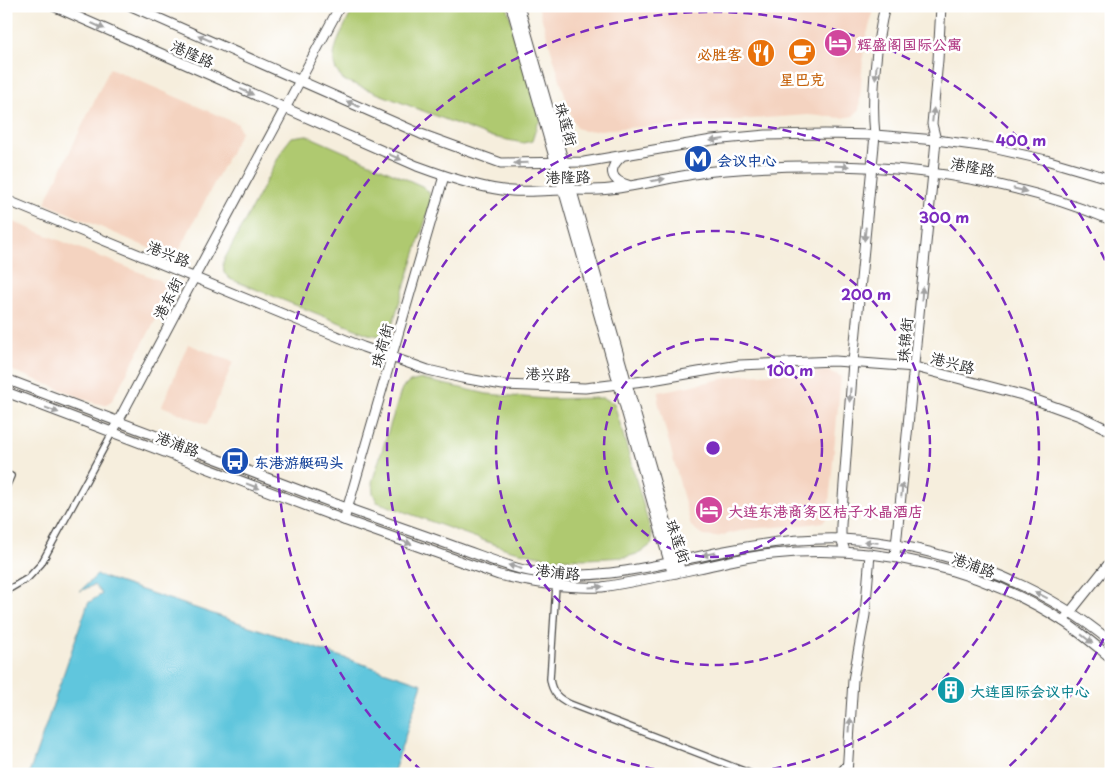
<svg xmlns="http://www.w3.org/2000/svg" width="1117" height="780" font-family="'Playpen Sans','LXGW WenKai TC',sans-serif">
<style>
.built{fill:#f4d3c0}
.green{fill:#afc96f;stroke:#6d7a4d}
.water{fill:#60c6dd;stroke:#467884}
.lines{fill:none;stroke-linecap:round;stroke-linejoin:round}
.street-casing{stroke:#494846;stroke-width:8}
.secondary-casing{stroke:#494846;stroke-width:11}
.primary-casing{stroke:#494846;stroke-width:11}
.street{stroke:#fff;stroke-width:5.5}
.secondary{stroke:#fff;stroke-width:9}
.primary{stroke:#fff;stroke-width:9}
.oneway{fill:#a0a0a0}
.ring{fill:none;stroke:#7b2cbf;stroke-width:2.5;stroke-dasharray:9 6}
.labels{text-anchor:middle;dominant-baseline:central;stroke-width:5;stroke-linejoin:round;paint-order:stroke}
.hotel-label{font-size:15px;font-weight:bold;fill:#b23c85;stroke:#fff;text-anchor:start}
.street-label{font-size:15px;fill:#2b2b2b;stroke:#fff}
.food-label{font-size:15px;font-weight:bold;fill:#c56008;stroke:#fff;text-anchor:end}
.transit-label{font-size:15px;font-weight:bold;fill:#164399;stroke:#fff;text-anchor:start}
.culture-label{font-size:15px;font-weight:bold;fill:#0d838f;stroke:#fff;text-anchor:start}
.centre{fill:#7b2cbf;stroke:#fff;stroke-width:2.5}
.ring-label{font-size:15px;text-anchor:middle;font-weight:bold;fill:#7b2cbf;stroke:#fff;stroke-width:5;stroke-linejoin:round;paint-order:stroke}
</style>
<rect width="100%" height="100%" fill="#fff"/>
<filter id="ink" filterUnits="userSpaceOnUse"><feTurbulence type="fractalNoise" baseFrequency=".02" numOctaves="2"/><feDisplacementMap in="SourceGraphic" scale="10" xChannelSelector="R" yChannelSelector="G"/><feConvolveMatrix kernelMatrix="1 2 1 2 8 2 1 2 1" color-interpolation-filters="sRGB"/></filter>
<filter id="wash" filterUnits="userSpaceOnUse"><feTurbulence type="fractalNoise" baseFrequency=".0096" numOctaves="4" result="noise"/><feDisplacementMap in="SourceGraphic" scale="20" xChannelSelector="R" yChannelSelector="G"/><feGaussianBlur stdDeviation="1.12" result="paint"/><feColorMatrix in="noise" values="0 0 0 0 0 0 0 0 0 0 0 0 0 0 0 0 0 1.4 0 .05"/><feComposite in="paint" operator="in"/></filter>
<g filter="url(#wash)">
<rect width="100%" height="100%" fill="#f6eedd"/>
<path class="built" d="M538,6H875L864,45L859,110L853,116L842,118L808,115L584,131L577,128L571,116Z
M110,68L238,124L241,132L178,252L165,255L45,203Z
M6,219L159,280L167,289L166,301L111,402L105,405L95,403L6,368Z
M188,344L233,362L207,425L162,406Z
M827,371L841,376L828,514L824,522L803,525L748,529L716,537L704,536L691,526L658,401L659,392L742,375Z"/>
<path class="green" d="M355,6H507L541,120L537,125L532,141L523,143L488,136L343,80C341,77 338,73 336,70C327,53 347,22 355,6Z
M306,135L422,186L429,192L431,203L390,332L380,336L368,334L230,279L224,273L223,262L284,147L292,137Z
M421,379L487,394L547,399L603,398L614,403L651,532L652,544L640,553L626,557L587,559L550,558L510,550L377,502L373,493L372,482L402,388L410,382Z"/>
<path class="water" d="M97,575L422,684L393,774H29L88,603L102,594L94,585L80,591Z"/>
</g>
<g filter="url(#ink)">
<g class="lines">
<defs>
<path id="street" d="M6,474L11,476L6,487
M556,585L550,679C552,693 558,698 570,704L752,774
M6,591L28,578L41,564L112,433
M838,774L847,763"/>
<path id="secondary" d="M511,6L672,572L676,573L680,569L519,6
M6,200L363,347L428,370L462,378L503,385L585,388L652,380L739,365L835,361L915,367L1022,395L1080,416L1111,431
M112,433L194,278L340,6
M344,520L444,176
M845,551L841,539V525L853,362L875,135C871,98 876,42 885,6
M895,556L933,173L936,140L932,124L938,60L941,6
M1063,621L1111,561
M847,774L853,680L865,615L870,554"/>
<path id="primary" d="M53,6L417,166C444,176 482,189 512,191C529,192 547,190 564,190C579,190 595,191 610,189C645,185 679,175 714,171C848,158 985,168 1111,220
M131,6L421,134L501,163L584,162L712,140L766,135L825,134L875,135L936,140L988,147L1046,160L1111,179
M622,156C608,168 609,180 628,185
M6,379C117,422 229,464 341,506C379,520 418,533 456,547C480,555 504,566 529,571C595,584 660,564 725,551C763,543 803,538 842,539C934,543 1040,582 1111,642
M6,392L344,520L499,575C533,583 567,589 602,587C634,582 667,575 699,568C723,563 748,556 773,554C873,544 977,566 1063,621C1080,632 1095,645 1111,658"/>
</defs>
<use href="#street" class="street-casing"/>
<use href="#secondary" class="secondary-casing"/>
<use href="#primary" class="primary-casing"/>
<use href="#street" class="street"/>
<use href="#secondary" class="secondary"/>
<use href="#primary" class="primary"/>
</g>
<defs><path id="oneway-solid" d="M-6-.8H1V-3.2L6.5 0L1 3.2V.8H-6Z" transform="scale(1.25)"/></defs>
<g class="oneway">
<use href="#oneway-solid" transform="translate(98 26) rotate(24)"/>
<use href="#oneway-solid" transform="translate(204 38) rotate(-156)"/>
<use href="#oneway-solid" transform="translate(876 72) rotate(95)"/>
<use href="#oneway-solid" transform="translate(247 92) rotate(24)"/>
<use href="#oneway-solid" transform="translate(353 104) rotate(-156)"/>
<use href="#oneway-solid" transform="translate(933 115) rotate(-84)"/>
<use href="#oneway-solid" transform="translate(717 140) rotate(173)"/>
<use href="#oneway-solid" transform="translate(395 157) rotate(24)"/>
<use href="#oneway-solid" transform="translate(521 163) rotate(179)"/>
<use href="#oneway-solid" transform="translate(842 166) rotate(1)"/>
<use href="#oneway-solid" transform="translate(658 180) rotate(-10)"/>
<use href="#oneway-solid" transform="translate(1020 190) rotate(14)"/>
<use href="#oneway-solid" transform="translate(865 234) rotate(96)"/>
<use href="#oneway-solid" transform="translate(922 294) rotate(-85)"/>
<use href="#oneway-solid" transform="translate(850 395) rotate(94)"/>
<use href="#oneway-solid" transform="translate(52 410) rotate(21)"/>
<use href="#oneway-solid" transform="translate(253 486) rotate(21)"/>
<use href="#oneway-solid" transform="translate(902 490) rotate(-84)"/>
<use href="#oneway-solid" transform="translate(405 542) rotate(19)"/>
<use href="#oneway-solid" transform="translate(871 542) rotate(-175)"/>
<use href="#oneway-solid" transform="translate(709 554) rotate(168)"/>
<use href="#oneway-solid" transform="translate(515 567) rotate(-164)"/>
<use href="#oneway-solid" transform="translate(596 587) rotate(-4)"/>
<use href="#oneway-solid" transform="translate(1041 595) rotate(-153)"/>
<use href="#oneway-solid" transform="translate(1087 639) rotate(38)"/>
<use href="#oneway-solid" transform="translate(850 725) rotate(-86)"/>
</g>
</g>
<g class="ring">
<circle cx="713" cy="448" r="109"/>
<circle cx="713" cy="448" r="217"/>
<path d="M699 774A326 326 0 1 1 727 774"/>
<path d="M1110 625A435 435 0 0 1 1004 771M422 771A435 435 0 1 1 1110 271"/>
</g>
<defs>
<symbol id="hotel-disc" viewBox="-11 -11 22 22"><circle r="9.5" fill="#d1479c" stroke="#fff"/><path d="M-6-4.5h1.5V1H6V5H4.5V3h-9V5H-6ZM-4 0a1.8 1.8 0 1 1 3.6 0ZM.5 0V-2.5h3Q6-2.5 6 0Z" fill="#fff"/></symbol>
<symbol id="cafe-disc" viewBox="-11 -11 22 22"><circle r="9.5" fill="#e8710a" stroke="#fff"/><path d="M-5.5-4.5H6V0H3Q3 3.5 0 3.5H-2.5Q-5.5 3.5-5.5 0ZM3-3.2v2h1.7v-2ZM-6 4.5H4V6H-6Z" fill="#fff"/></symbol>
<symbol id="restaurant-disc" viewBox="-11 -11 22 22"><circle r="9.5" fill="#e8710a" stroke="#fff"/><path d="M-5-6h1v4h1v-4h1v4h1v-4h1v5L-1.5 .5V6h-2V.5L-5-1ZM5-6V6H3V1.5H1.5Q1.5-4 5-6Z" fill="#fff"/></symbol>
<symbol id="metro-disc" viewBox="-11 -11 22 22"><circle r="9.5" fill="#1a4fb4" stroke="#fff"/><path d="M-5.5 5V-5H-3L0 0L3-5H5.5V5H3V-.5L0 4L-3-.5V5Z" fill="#fff"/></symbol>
<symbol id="bus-disc" viewBox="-11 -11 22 22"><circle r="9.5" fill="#1a4fb4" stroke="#fff"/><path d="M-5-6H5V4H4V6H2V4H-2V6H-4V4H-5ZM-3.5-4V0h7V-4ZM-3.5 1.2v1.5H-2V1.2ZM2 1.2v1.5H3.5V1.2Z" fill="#fff"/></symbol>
<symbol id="building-disc" viewBox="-11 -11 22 22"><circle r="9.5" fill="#0f9aa8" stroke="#fff"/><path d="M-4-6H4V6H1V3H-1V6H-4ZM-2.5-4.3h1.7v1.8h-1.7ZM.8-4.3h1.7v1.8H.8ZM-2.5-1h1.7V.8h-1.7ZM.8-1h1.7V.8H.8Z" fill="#fff"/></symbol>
</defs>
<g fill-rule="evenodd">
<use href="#hotel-disc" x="822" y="27" width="32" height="32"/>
<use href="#cafe-disc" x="786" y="36" width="32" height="32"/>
<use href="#restaurant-disc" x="745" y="37" width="32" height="32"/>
<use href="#metro-disc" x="682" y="143" width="32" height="32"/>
<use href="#bus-disc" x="219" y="445" width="32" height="32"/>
<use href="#hotel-disc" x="693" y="494" width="32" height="32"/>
<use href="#building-disc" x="935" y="674" width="32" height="32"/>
</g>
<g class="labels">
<g class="hotel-label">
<text x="857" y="43">辉盛阁国际公寓</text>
<text x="728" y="510">大连东港商务区桔子水晶酒店</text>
</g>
<g class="street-label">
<text transform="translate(193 53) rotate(24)">港隆路</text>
<text transform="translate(567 124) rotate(74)">珠莲街</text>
<text transform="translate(973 166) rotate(11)">港隆路</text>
<text transform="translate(568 176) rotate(-1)">港隆路</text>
<text transform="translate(169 253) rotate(22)">港兴路</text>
<text transform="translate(167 298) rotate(-63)">港东街</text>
<text transform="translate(904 340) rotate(-85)">珠锦街</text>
<text transform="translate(381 345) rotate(-74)">珠荷街</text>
<text transform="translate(953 362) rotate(15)">港兴路</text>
<text transform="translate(548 373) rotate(2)">港兴路</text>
<text transform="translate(178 443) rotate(21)">港浦路</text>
<text transform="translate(679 541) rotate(71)">珠莲街</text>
<text transform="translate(974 564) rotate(20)">港浦路</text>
<text transform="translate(558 571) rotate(6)">港浦路</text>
</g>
<g class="food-label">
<text x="742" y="53">必胜客</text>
<text x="802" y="78" text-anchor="middle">星巴克</text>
</g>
<g class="transit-label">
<text x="717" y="159">会议中心</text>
<text x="254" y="461">东港游艇码头</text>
</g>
<g class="culture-label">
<text x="970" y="690">大连国际会议中心</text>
</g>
</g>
<circle cx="713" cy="448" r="8" class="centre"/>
<g class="ring-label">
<text x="1021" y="146">400 m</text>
<text x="944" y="223">300 m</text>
<text x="866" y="300">200 m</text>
<text x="790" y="376">100 m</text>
</g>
<rect width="1117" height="780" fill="none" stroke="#fff" stroke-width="25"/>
</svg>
